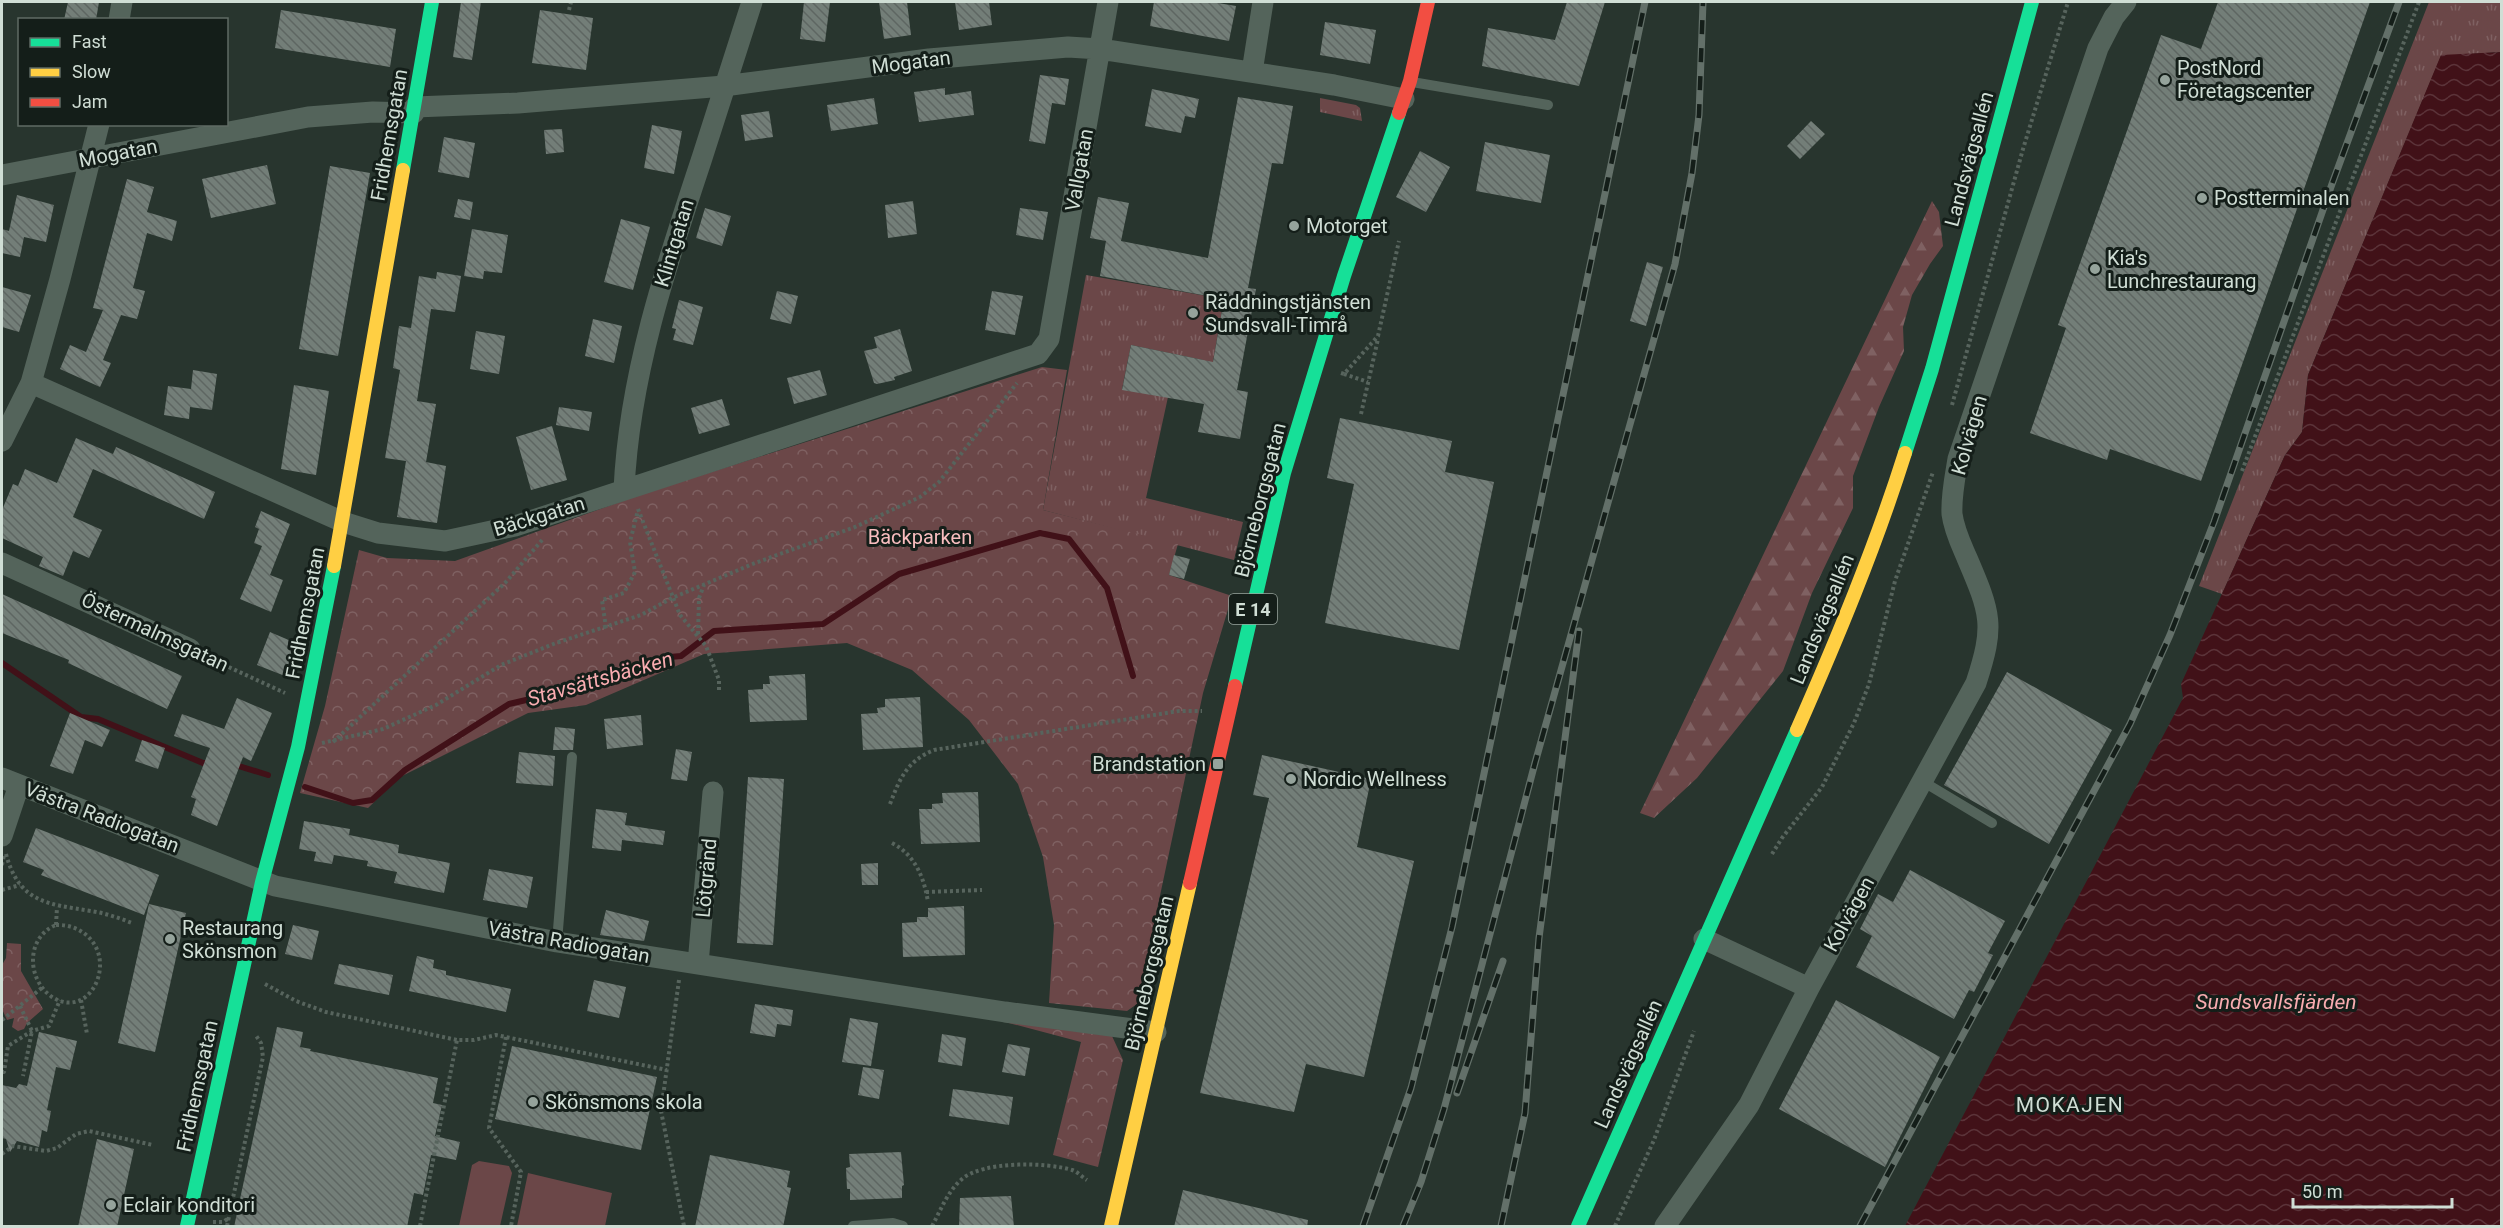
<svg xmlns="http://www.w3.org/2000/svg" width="2503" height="1228" font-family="Roboto,sans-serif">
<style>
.grass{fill:url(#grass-tufts)}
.forest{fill:url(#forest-firs)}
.park{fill:url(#park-crowns)}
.pitch{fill:#6b4748}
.water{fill:url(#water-waves)}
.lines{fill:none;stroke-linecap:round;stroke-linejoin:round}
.stream{stroke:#411118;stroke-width:6}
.building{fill:url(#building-back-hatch)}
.path{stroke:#57645d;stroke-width:4;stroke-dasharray:3 3;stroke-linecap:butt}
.lane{stroke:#54645b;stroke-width:10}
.street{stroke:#54645b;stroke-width:21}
.fast{stroke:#16e098;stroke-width:14}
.slow{stroke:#ffcf43;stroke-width:14}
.jam{stroke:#f24e42;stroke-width:14}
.rail-casing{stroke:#637069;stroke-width:7}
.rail{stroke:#141e19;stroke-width:4.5;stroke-dasharray:14;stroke-linecap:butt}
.poi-dot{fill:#95a39b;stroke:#141e19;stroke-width:2}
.labels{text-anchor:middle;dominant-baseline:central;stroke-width:6;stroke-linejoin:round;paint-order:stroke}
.shield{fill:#141e19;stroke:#98a49d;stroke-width:1.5}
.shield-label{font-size:18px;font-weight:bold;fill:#d0ded5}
.street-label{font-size:20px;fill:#d0ded5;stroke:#141e19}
.poi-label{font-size:20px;fill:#d0ded5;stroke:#141e19;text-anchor:start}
.park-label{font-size:20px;fill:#f8bdbf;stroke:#141e19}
.water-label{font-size:21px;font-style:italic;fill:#f8acb0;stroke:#141e19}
.neighbourhood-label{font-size:21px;letter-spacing:1.5px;fill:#d0ded5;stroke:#141e19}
</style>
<defs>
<pattern id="grass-tufts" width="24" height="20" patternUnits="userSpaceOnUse" patternTransform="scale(1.5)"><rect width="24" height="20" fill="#6b4748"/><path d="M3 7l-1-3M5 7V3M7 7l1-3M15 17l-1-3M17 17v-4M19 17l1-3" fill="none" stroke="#7f6162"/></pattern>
<pattern id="forest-firs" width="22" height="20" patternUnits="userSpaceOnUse" patternTransform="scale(1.5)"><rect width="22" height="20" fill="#6b4748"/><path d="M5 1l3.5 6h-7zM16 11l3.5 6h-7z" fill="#7f6162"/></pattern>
<pattern id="park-crowns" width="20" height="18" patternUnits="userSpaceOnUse" patternTransform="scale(1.5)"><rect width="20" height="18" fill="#6b4748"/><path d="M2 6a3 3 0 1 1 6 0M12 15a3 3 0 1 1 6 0" fill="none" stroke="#7f6162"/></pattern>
<pattern id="water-waves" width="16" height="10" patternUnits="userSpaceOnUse" patternTransform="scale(1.5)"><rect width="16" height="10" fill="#411118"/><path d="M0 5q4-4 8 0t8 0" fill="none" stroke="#5b3339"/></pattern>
<pattern id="building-back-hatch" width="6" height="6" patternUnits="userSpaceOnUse" patternTransform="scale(1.5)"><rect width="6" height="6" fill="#737e78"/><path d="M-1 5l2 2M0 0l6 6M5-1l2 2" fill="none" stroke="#5e6662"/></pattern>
</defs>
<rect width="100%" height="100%" fill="#28352e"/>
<path class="grass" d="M2429,2H2501V52L2441,56L2308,375L2302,432L2285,455L2222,594L2199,586Z
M1320,98L1356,105L1360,108L1362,121L1320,112Z
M1086,275L1224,299L1209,384L1203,360L1131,345L1122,389L1168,397L1146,498L1243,522L1234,560L1043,510Z"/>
<path class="forest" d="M1932,201L1939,212L1943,246L1930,264L1912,295L1903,327L1904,351L1879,407L1853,476V508L1812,593L1783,671L1697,778L1654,818L1640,813Z"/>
<path class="park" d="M1042,367L1067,370L1043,510L1178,544L1169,575L1232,596L1203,693L1137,1004L1127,1011L1049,1003L1054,925L1043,857L1018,784L969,720L912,670L847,643L704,654L586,705L528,713L400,777L368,808L300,793L325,706L359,550L387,558L455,561L642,494Z
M7,943L21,944V971L43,1009L27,1023L24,1029L18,1031L12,1027L14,1018L7,1020L2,1009V965L6,958Z
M990,1018L1112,1036L1123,1060L1098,1167L1053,1155L1081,1042Z"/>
<path class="pitch" d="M479,1161L509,1166L512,1173L500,1226H459L472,1165Z
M528,1173L612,1193L605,1226H517Z"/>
<path class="water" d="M2501,52V1226H1905L2183,698L2181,684L2285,455L2302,432L2308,375L2441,55Z"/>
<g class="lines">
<path class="stream" d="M2,663L81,717L98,719L203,763H210
M232,764L268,775
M305,787L353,803L372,800L405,770L509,704L586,686L670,657L681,656L714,631L823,624L899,574L1040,533L1069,539L1107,588L1133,676"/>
</g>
<path class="building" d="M68,2H99L96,20H64Z
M461,2H481L472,60L453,57Z
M804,2H830L825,42L800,39Z
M879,2H907L911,35L884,39Z
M955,2H989L992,25L959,30Z
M1154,2H1212L1236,6L1229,41L1150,26Z
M1567,2H1605L1579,86L1482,66L1488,28L1555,40Z
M2218,2H2370L2201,481L2110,449L2107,460L2030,433L2066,328L2058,325L2161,35L2201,49Z
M281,10L396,29L390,67L275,48Z
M540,10L593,18L586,70L532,63Z
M1325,22L1376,30L1370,64L1320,55Z
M1040,75L1069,79L1065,105L1052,103L1045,144L1029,141Z
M945,88V95L971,91L974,115L919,122L914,92Z
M1152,89L1199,99L1195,118L1185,116L1181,133L1145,126Z
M1238,97L1293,106L1283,164L1272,163L1248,288L1256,289L1237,390L1248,392L1240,439L1198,432L1204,404L1122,390L1131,345L1213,362L1224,299L1100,276L1106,241L1090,238L1098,197L1129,203L1121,241L1208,258Z
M874,98L878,124L831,131L827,105Z
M769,111L773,137L745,141L741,115Z
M1811,121L1825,134L1800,159L1787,146Z
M652,125L682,131L674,174L644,168Z
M562,129L564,152L546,154L544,130Z
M444,137L475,143L469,178L438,172Z
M1485,142L1550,155L1541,203L1476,191Z
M1420,151L1450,167L1426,212L1396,197Z
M267,165L276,204L211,218L202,179Z
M330,166L370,173L338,356L299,349Z
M127,179L154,187L147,212L177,221L172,241L147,233L133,288L145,291L137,319L121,315L103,360L111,363L100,387L60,369L70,345L86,352L103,310L93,308Z
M17,195L54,205L46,242L24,237L20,257L2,253V229L9,231Z
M458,199L473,202L470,220L454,217Z
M913,201L917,234L888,238L885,205Z
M705,208L731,216L722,246L696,238Z
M1020,208L1048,212L1043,240L1016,235Z
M621,219L650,227L633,290L604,282Z
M472,229L508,235L502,273L484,271L483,279L464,276Z
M1647,262L1663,267L1646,326L1630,321Z
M437,272L461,276L455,312L431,309L417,401L436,404L426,462L446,466L437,523L397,517L406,461L385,458L400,370L393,368L399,326L411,328L419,276L436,279Z
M2,287L31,295L19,332L2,327Z
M777,291L798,296L791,324L770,319Z
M992,291L1023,296L1015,335L985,330Z
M679,300L703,307L693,345L673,340L676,329L672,328Z
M593,319L622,326L614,363L585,356Z
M900,329L912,371L894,377L895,380L877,384L874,383L864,351L877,348L874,337Z
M476,331L505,336L499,374L470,369Z
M193,370L217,374L212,410L190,407L189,419L164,415L168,386L191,389Z
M820,370L827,395L794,404L787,378Z
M294,385L329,391L316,475L281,469Z
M722,399L730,425L699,434L691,408Z
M559,407L592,412L589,431L556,425Z
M1340,418L1452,441L1445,472L1494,482L1459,650L1325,623L1354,484L1327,478Z
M552,426L567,480L531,490L516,437Z
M76,438L113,454L116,447L215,492L204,519L93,469L73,517L102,530L89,558L73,551L63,576L39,566L43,557L2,538V510L13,484L18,486L25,469L57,483Z
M261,511L290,524L270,575L283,580L271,612L240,599L262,546L254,543L259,529L255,527Z
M1174,555L1190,559L1184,579L1169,575Z
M2,594L182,676L167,709L68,663L69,660L2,633Z
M270,632L298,644L285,676L257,665Z
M2007,672L2112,730L2049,844L1944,785Z
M805,674L807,720L750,722L748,690L763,689V684H770L769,676Z
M920,697L923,747L863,750L861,714L878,713L877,708L885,707V699Z
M237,698L272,713L251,761L243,757L217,826L191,815L196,799L191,797L210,748L174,736L182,714L224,729Z
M70,713L110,730L102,747L85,740L73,774L50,766Z
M641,715L643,745L607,749L604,719Z
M555,727L575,729L573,750H553Z
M142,740L165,748L158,769L135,761Z
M676,749L692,752L687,781L671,779Z
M519,752L555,756L553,786L516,783Z
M1262,755L1371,779L1357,847L1414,861L1364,1077L1306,1064L1294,1112L1200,1093L1269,798L1253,795Z
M748,777L784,779L773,945L737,943Z
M978,792L980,842L921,844L919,809H932V804L943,803L942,793Z
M596,809L627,813L625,825L665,831L663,845L622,840L621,851L592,848Z
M304,821L350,829L349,835L399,845L398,853L450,863L444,893L394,883L397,872L367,866L368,861L334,855L332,864L314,861L316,852L299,849Z
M36,828L159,875L144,915L41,875L44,870L23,862Z
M878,863V885H862L861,864Z
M489,869L533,877L527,908L483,900Z
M1910,870L2005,921L1988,953L1993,955L1974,992L1969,990L1954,1019L1856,967L1872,936L1860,929L1878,894L1893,902Z
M149,904L186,913L155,1052L118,1043Z
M964,906L965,955L903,957L902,923L917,922V917H928V908Z
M606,910L649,921L644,941L600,935Z
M293,925L319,931L312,960L285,954Z
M417,956L434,960L433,968L446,971V975L511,989L506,1012L409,991Z
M339,964L393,975L389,995L334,984Z
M594,980L626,987L619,1018L587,1011Z
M1836,1000L1940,1057L1885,1167L1779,1109Z
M755,1004L793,1010L791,1026L777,1024L775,1037L750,1033Z
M850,1018L878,1023L871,1066L842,1062Z
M277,1027L303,1032L300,1047L311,1049L310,1051L438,1078L433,1103L442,1105L435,1136L460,1142L456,1160L431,1155L423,1195L414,1193L407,1227H234Z
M39,1032L77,1041L70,1070L56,1067L47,1110L51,1111L47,1132L42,1130L39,1147L17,1141L10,1152L6,1139L2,1138V1085L16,1088L19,1084L27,1086Z
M942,1034L966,1038L962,1066L938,1062Z
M1008,1044L1030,1048L1025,1076L1002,1072Z
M512,1046L657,1077L641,1150L495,1119Z
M863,1067L884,1070L879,1099L858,1095Z
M953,1089L1013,1097L1009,1125L949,1116Z
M97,1139L134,1149L117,1227H78Z
M901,1152L904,1185L902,1186V1198L850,1200V1189H847L846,1168L850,1167L849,1154Z
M710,1155L790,1171L787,1187L791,1188L783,1227H695Z
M1183,1190L1308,1220L1307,1227H1174Z
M1011,1196L1014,1227H959L960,1198Z"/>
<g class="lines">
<path class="path" d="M569,10L571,2
M1341,373L1344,374L1378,336L1399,241
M1344,374L1368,382
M1952,405L2023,149L2068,2
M1361,414L1378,339
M2242,471L2419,2
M638,509L680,615L706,646L719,680V693
M606,628L602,600L624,593L635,572L630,542L638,510
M698,634L699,598L704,585
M207,657L285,693
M333,742L505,583L543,539
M322,743L383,729L436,705L501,665L556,643L641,615L672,598L755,563L855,527L920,497L939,482L1017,383
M890,804C900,778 907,761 934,750L1179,711H1202
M892,843C915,855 924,877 928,902
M6,854C19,903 48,904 91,911C105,913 119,918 132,923
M1772,854L1782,838L1822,787L1854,723L1869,684L1895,581L1933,472
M2,865L4,855
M2,890L20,885
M926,892L982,890
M56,925C79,924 99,940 100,963C101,989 79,1014 52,997C26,979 26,937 56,925Z
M56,925L57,907
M679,980L661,1111L684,1226
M265,984L296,1001L326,1012L457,1040
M81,1000L87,1034
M20,1006L32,1031L23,1076
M2,1020L43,987
M506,1037L489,1128L521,1172L511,1226
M2,1072H4L8,1046L32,1031L49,1026L60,1000
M2,1154L13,1146L46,1151L57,1148L76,1134L89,1131L153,1145
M213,1222H223L229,1218
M227,1226L263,1057L261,1043L255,1034
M420,1226L457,1040H474L496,1035L667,1070
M932,1226C941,1210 947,1192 962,1179C983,1161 1046,1162 1072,1170C1078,1172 1082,1177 1087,1180
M1615,1226L1654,1140L1694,1031"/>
<path class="lane" d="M1412,82L1548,105
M1922,781L1992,823
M557,942L572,757
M853,1226L893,1223L903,1226"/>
<path class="street" d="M119,20L122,2
M1252,72L1263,2
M415,107L518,103L724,86L929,59L1068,47L1100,49L1334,85L1404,99
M2,175L308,117L373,112L414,113
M31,383L343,522L378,533L445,541L515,526L1038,354L1049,339L1108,2
M2,441L31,383L60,279L99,124
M624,490C629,376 666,266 702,158C719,106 735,54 752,2
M2,563L190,649
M2,778L275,886L557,942L1005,1012L1156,1032
M2,836L19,785
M1704,939L1809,988
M698,964L713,792
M1665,1226L1749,1105L1809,988L1976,683C1995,625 1991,614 1967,558C1961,544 1954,530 1952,514C1951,496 1955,477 1958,459L2098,48L2114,17L2126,2"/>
<path class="fast" d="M403,170L432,2
M1905,453L1932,369L2032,2
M1235,686L1284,473L1344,276L1399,113
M187,1226L262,882L298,747L334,566
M1578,1226L1797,730"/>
<path class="slow" d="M334,566L403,170
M1797,730C1837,639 1875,548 1905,453
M1111,1226L1190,883"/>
<path class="jam" d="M1399,113L1410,81L1428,2
M1190,883L1235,686"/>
<defs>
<path id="rail" d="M1457,1093L1503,961
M1363,1226L1411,1088L1452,927L1645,2
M1403,1226L1421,1182L1444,1109L1535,763L1675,264L1692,173L1699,115L1703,2
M1501,1226L1525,1113L1539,938L1579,631
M1860,1226L2130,724L2170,635L2214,522L2332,184L2399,2"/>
</defs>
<use href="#rail" class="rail-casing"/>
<use href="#rail" class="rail"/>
</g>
<g class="poi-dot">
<circle cx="2165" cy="80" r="6"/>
<circle cx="2202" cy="198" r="6"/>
<circle cx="1294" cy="226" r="6"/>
<circle cx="2095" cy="269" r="6"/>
<circle cx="1193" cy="313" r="6"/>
<rect x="1212" y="758" width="12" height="12" rx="3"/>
<circle cx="1291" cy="779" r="6"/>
<circle cx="170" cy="939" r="6"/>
<circle cx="533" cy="1102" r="6"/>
<circle cx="111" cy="1205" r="6"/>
</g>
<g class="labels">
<rect class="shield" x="1229" y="594" width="48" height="30" rx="4.5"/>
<g class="shield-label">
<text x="1253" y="609">E 14</text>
</g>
<g class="street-label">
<text transform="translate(911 62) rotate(-7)">Mogatan</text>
<text transform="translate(389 135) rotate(-80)">Fridhemsgatan</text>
<text transform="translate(118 153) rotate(-11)">Mogatan</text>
<text transform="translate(1969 159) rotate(-75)">Landsvägsallén</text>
<text transform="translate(1079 170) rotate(-80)">Vallgatan</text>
<text transform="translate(674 243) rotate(-73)">Klintgatan</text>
<text transform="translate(1969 435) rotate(-74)">Kolvägen</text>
<text transform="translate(1260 500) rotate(-76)">Björneborgsgatan</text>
<text transform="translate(539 516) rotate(-17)">Bäckgatan</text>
<text transform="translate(305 613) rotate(-79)">Fridhemsgatan</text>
<text transform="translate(1822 619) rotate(-68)">Landsvägsallén</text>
<text transform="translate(155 632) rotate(25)">Östermalmsgatan</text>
<text transform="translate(102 817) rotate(21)">Västra Radiogatan</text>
<text transform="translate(706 878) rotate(-85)">Lötgränd</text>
<text transform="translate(1849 914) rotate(-61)">Kolvägen</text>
<text transform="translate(569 942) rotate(10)">Västra Radiogatan</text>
<text transform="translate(1149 973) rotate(-77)">Björneborgsgatan</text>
<text transform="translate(1628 1064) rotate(-66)">Landsvägsallén</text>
<text transform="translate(197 1086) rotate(-78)">Fridhemsgatan</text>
</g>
<g class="poi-label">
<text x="2177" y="68">PostNord<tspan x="2177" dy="23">Företagscenter</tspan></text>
<text x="2214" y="198">Postterminalen</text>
<text x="1306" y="226">Motorget</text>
<text x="2107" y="258">Kia's<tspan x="2107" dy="23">Lunchrestaurang</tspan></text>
<text x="1205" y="302">Räddningstjänsten<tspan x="1205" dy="23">Sundsvall-Timrå</tspan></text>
<text x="1206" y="764" text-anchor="end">Brandstation</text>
<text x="1303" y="779">Nordic Wellness</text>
<text x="182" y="928">Restaurang<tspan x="182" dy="23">Skönsmon</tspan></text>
<text x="545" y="1102">Skönsmons skola</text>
<text x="123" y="1205">Eclair konditori</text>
</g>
<g class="park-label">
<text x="920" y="537">Bäckparken</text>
</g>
<g class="water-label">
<text transform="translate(600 679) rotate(-16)">Stavsättsbäcken</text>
<text x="2276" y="1002">Sundsvallsfjärden</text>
</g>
<g class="neighbourhood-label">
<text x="2070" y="1105">MOKAJEN</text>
</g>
</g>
<rect width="2503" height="1228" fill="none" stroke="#d0ded5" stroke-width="6"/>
<rect x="18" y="18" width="210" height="108" fill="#141e19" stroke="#5f6b64" stroke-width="1.5"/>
<rect x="30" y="38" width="30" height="9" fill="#16e098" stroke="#5f6b64" stroke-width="1.5"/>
<text x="72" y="48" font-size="18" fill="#d0ded5">Fast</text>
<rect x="30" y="68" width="30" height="9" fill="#ffcf43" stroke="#5f6b64" stroke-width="1.5"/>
<text x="72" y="78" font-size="18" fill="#d0ded5">Slow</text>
<rect x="30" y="98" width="30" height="9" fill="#f24e42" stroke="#5f6b64" stroke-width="1.5"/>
<text x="72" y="108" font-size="18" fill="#d0ded5">Jam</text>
<path d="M2293 1198v9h159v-9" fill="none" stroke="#d0ded5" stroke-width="3"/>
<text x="2302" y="1198" font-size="18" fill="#d0ded5" stroke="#141e19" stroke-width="4.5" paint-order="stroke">50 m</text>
</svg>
